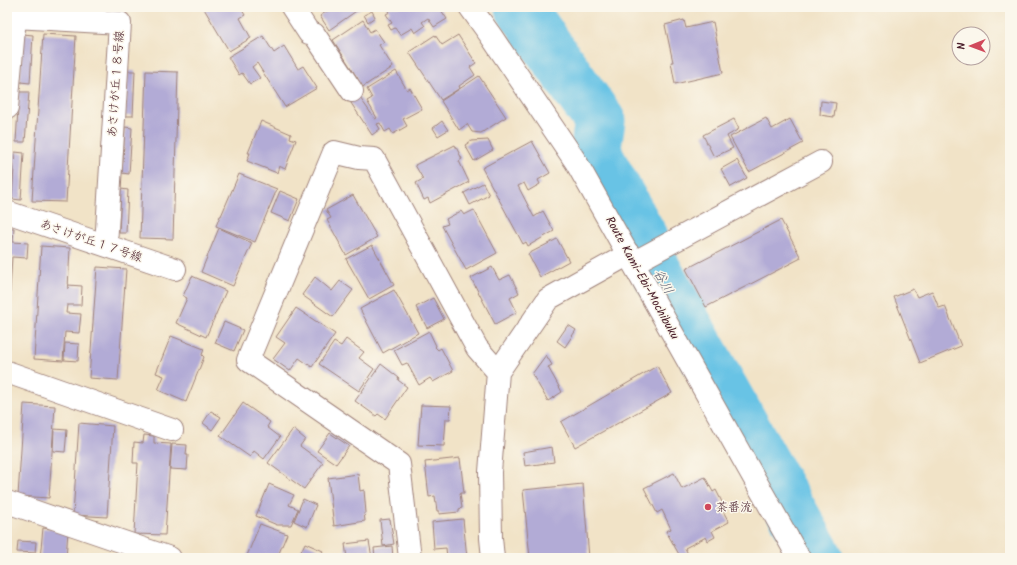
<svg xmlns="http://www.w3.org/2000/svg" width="1017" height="565" font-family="Kalam,'Klee One',sans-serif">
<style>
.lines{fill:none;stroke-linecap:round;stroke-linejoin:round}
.river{stroke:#67c3e5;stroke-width:51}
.building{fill:#b2abd6}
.minor-casing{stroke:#9e8179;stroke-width:24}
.primary-casing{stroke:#9e8179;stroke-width:24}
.minor{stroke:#fff;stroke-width:22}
.primary{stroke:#fff;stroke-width:22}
.poi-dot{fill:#d1495b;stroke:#fbf7ec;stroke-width:1.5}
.labels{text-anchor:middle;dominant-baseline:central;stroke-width:3;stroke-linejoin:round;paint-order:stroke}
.street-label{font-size:12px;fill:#4a1f2b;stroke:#fbf7ec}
.poi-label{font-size:12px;fill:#4a1f2b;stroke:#fbf7ec;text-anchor:start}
.water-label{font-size:13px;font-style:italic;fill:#54586c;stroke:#fbf7ec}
</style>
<rect width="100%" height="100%" fill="#fbf7ec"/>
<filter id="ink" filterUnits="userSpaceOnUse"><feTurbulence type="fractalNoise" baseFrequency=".025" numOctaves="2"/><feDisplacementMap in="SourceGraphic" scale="8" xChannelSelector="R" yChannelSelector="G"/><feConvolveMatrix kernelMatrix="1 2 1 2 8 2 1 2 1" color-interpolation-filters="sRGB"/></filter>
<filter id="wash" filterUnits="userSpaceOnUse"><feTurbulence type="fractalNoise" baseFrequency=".012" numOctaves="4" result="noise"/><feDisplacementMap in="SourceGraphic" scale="16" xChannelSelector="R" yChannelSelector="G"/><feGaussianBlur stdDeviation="0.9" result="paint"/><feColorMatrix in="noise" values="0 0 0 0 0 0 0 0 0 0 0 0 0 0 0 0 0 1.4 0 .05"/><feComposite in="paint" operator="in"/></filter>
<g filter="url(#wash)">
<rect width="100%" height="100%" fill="#f1e3c7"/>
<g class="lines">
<path class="river" d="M520,7L600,121L596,147L599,159L644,240L655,268L818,558"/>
</g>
<g id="blocks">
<path class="building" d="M203,7H240L245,15L240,18L251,38L229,51Z
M333,7H362L329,30L320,16Z
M386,7H439L447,19L434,27L428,18L422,22L425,26L415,33L412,28L400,35L395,28L391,30L388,25L392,23L386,14L390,12Z
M372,11L375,17L368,22L364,15Z
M363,20L370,32L375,29L384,42L379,45L393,67L361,88L356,79H358L333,40Z
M684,20L686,28L713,22L723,73L675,84L671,62H673L665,25Z
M23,34L33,35L30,83L20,82Z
M43,34L76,36L66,202L32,201Z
M435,35L442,45L458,35L476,63L470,67L475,75L459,86L460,88L441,100L409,52Z
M263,36L274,53L284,46L298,69L303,66L317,88L285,107L257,63L252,67L260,78L250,84L242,73L239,75L228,57Z
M128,71H135L133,116H125Z
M146,71L178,72L173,239L140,238Z
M396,71L407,90L410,88L422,109L403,119L407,126L393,134L390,129L385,132L380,123L377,124L380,129L372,135L349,100L358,95L375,119L377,118L367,101L372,98L367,89Z
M479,76L506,117L481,133L472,132L467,124L459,130L441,101Z
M19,92H29L25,142H16Z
M821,101L836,103L834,117L820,115Z
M766,118L772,129L790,119L803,143L749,172L730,137Z
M734,119L739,129L727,136L733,148L714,157L703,135Z
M261,121L291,134L290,138L296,140L285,169L279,166L277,173L247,161L250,153H248Z
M442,121L448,130L438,136L433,128Z
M125,127L132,128L129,174L122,173Z
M488,140L493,150L474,161L465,145L471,141Z
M532,141L550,173L538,180L540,184L528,191L524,183L518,186L534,217L543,211L554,231L528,246L526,242L523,244L482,168Z
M455,145L462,159L459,161L469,182L430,203L428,198L424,200L416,183L423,179L415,165Z
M15,152L24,153L21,200L12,199Z
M737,160L747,178L731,187L721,169Z
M239,174L277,189L255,242L216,226L220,216H221Z
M483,183L489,195L470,205L464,193Z
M121,189L128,190L126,233H119Z
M280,191L299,199L290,221L271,213Z
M353,195L377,237L346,255L327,220L331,218L326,210Z
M474,210L497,253L466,270L442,226L448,224L446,219L461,211L464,215Z
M781,220L801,258L706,307L686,269Z
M7,228H14L13,242L28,243L27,258L12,257L8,323H7Z
M219,228L252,243L233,286L201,272Z
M557,239L569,261L540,277L528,254Z
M372,245L394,285L369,299L346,259Z
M41,246L70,248L68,289V285L82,286L81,305H67L66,313L81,314L79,333L65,332L63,361L34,359Z
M97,267L126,269L118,380L89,378Z
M492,267L499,280L510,275L519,293L510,298L517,312L495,324L471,278Z
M192,276L226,291L206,337L176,323L187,298L183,296Z
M315,277L332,291L340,281L353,290L333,317L302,295Z
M913,289L917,297L932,291L939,308L945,306L961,346L920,363L894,297Z
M394,290L418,333L383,353L360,309Z
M433,298L444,319L427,328L416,307Z
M296,308L335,334L312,367L299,358L290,371L273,359L285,343L276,337Z
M224,322L243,330L234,351L215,343Z
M568,325L576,330L565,347L557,341Z
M429,331L436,346L435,347L438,350L441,348L453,371L433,382L430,378L419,385L407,363L402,365L394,350Z
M171,336L204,349L202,355L204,357L186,402L158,390L164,376L156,373Z
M346,339L364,352L359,358L374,369L359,391L319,364L334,342L341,346Z
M65,343L79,344L78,361L64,360Z
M546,355L552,365L548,367L562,392L548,401L532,374Z
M381,364L399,378L398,380L407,387L385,419L378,414L376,416L355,401Z
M657,366L672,393L575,447L561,422Z
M243,403L270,422L267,427L280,437L264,459L254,451L250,457L220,436Z
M24,404L55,406L49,498L18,496Z
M421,405L451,406L450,419H446L444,446L418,445Z
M211,411L221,417L212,430L203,423Z
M79,423L113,426L107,517L73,515Z
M54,429L67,430L65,452L53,451Z
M293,429L305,439L300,446L323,463L304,489L268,463Z
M330,433L349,446L336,464L317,451Z
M144,435L154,436V443L171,444L165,535L134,534L138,463H133L134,442L143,443Z
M172,444L187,445L186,455H188L187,470L170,469Z
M552,447L554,462L525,466L523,452Z
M460,458L464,493H460L462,508L459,509V512L439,514V511H437L435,496L429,497L425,462Z
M674,473L682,489L705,477L713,492L716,490L722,502L719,504L729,522L712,531L715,537L708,541L706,537L685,548L688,554L681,558L666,531L671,529L662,510L657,513L644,488Z
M358,474L360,491L364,490L366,513H364L365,521L334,526L328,478Z
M269,484L294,495L289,505L298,509L291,525H277L256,516Z
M583,484L589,558H530L523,490Z
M303,499L316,505L307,527L294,521Z
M390,519L394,544L383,546L380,520Z
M463,519L467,558H447L446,548L434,549L432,522Z
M260,524L287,534L277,558H246Z
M43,528L68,531L66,558H40Z
M18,541L36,542L35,553L17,552Z
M369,541L372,558H347L345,544Z
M305,543L323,551L319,558H298Z
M392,546L393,558H375L374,548Z"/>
</g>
</g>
<g filter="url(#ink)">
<use href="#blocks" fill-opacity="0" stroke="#9e8179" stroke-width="1"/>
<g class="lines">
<defs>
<path id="minor" d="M292,7L309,33L314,34L352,91
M7,108L15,17L120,23L106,245
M7,212L175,269
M633,263L821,162
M7,372L172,430
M7,502L170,558
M410,558L399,464L248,360L334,152L359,158L374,159L477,348L498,372
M493,558L491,538L490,472L498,372L548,299L629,254"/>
<path id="primary" d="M470,7L491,36L576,162L799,558"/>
</defs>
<use href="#minor" class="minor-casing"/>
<use href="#primary" class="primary-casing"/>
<use href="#minor" class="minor"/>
<use href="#primary" class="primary"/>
</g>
</g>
<circle class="poi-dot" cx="708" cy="507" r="4"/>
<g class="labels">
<g class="street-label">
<text transform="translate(116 84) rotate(-86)">あさけが丘１８号線</text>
<text transform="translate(91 241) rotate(19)">あさけが丘１７号線</text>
<text transform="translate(642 278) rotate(61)">Route Kami-Ebi-Mochibuku</text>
</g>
<g class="poi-label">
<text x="716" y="507">茶番流</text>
</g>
<g class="water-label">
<text transform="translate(663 282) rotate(61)">谷川</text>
</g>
</g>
<rect width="1017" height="565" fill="none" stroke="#fbf7ec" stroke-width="24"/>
<g transform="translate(971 46) rotate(269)"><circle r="19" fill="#fbf7ec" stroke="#b4a19f"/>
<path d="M0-3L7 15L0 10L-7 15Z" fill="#d1495b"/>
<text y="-6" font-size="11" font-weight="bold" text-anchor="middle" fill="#4a1f2b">N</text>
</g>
</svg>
